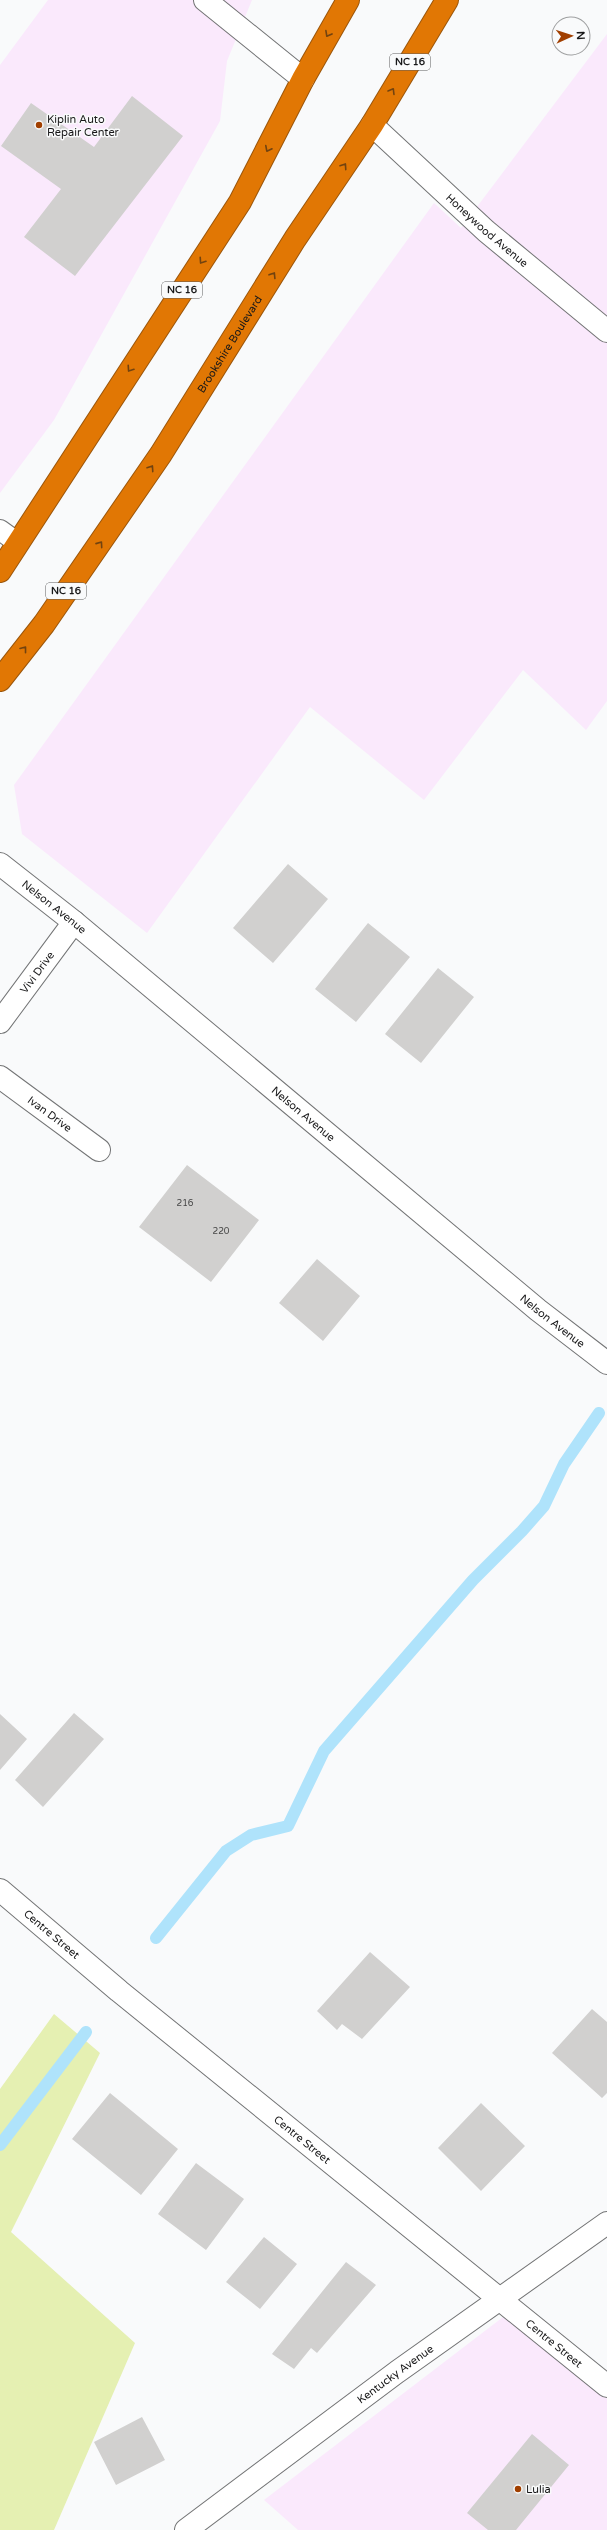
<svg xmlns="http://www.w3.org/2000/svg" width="607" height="2530" font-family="'Varela Round',sans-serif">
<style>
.commercial{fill:#fae9fc}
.green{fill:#e5f0b2}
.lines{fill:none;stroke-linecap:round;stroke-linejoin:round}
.stream{stroke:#afe3fb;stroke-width:12}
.building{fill:#d1d0cf}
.lane-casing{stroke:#737475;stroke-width:22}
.street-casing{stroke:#737475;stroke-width:24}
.highway-casing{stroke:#9b560b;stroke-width:24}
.lane{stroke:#fff;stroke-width:20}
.street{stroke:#fff;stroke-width:22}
.highway{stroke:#e17704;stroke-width:22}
.oneway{stroke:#724310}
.poi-dot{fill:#a13f00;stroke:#f9fafb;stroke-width:1.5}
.labels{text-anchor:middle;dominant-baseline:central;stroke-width:3;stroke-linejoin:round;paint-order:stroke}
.number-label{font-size:9px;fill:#464646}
.shield{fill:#f9fafb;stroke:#5c5c5d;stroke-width:1}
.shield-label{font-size:10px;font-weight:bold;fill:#181819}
.poi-label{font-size:11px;fill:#181819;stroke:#f9fafb;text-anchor:start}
.street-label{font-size:11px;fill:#181819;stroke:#f9fafb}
</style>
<rect width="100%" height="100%" fill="#f9fafb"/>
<path class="commercial" d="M48,0H252L227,61L220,121L54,420L0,493V65Z
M607,34V701L586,730L523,670L424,800L310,707L147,933L22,834L14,785L434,203L461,228Z
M507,2314L607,2396V2530H298L264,2500Z"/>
<path class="green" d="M54,2014L100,2053L11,2232L135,2343L54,2530H0V2089Z"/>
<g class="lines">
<path class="stream" d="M156,1938L226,1851L251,1835L288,1826L324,1751L473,1580L522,1531L544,1506L564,1464L599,1413
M0,2145L86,2032"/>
</g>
<path class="building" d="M132,96L183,136L75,276L24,237L61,189L1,146L31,103L94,147Z
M288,864L328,899L273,963L233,928Z
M368,923L410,957L356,1022L315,989Z
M438,968L474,997L421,1063L385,1034Z
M187,1165L259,1220L211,1282L139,1227Z
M317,1259L360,1296L323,1341L279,1303Z
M74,1713L104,1739L43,1807L15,1780Z
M0,1714L27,1739L0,1770Z
M370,1952L410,1987L362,2039L342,2024L337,2030L317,2011Z
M592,2009L607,2022V2093L602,2098L552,2053Z
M110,2093L178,2149L141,2195L72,2139Z
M481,2103L525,2146L481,2191L438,2148Z
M196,2163L244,2199L206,2250L158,2214Z
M264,2237L297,2264L260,2309L226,2282Z
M346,2262L376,2285L317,2353L311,2348L294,2369L272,2354Z
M142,2417L165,2460L116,2485L94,2442Z
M532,2434L569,2465L516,2530H488L467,2513Z"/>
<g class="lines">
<defs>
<path id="lane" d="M0,530L18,543"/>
<g id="street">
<path d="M205,0L303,79"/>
<path id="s1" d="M372,125L486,231L607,331"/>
<path id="s2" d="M0,864L74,922L538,1310L607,1363"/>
<path id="s3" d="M0,1022L74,922"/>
<path id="s4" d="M0,1077L99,1150"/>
<path id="s5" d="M0,1890L119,1991L607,2386"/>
<path id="s6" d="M186,2530L397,2372L607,2223"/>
</g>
<g id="highway">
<path d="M0,571L240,202L303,79L348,0"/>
<path id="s7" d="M0,680L44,624L161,454L295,239L372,125L447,0"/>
</g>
</defs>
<use href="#lane" class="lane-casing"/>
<use href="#street" class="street-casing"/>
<use href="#highway" class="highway-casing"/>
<use href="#lane" class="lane"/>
<use href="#street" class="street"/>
<use href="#highway" class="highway"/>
</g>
<defs><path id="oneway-chevron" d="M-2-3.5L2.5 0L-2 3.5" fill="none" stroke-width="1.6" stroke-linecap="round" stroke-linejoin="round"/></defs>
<g class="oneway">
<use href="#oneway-chevron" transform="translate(328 34) rotate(119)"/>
<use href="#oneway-chevron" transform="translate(392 91) rotate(-59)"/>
<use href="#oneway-chevron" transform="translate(268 149) rotate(117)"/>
<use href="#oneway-chevron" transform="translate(344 166) rotate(-56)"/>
<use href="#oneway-chevron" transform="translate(202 261) rotate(124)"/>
<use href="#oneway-chevron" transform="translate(273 275) rotate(-58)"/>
<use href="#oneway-chevron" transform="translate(130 369) rotate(124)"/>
<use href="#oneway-chevron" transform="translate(151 468) rotate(-56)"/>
<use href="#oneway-chevron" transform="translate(100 544) rotate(-55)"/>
<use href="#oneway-chevron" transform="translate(24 649) rotate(-52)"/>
</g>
<g class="poi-dot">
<circle cx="39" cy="125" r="4"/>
<circle cx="518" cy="2489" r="4"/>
</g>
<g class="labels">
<g class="number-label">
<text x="185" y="1203">216</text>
<text x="221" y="1231">220</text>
</g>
<g class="shield">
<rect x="390" y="54" width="40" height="16" rx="3"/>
<rect x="162" y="282" width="40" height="16" rx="3"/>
<rect x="46" y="583" width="40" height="16" rx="3"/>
</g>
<g class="shield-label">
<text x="410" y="62">NC 16</text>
<text x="182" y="290">NC 16</text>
<text x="66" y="591">NC 16</text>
</g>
<g class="poi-label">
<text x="47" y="119">Kiplin Auto<tspan x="47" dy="13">Repair Center</tspan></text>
<text x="526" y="2489">Lulia</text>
</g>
<g class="street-label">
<text stroke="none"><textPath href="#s1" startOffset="156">Honeywood Avenue</textPath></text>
<text stroke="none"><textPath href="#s7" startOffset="407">Brookshire Boulevard</textPath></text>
<text stroke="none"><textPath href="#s2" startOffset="69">Nelson Avenue</textPath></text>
<text stroke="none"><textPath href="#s3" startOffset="62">Vivi Drive</textPath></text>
<text stroke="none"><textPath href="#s4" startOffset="62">Ivan Drive</textPath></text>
<text stroke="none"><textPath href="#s2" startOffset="393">Nelson Avenue</textPath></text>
<text stroke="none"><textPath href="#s2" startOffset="717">Nelson Avenue</textPath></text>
<text stroke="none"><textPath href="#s5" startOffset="68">Centre Street</textPath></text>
<text stroke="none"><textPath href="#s5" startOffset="392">Centre Street</textPath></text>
<text stroke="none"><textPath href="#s5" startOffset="716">Centre Street</textPath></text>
<text stroke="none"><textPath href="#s6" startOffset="261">Kentucky Avenue</textPath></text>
</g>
</g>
<g transform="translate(571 36) rotate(87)"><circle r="19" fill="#f9fafb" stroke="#9fa0a1"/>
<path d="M0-3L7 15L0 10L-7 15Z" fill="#a13f00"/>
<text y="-6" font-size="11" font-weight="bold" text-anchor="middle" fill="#181819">N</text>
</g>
</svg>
